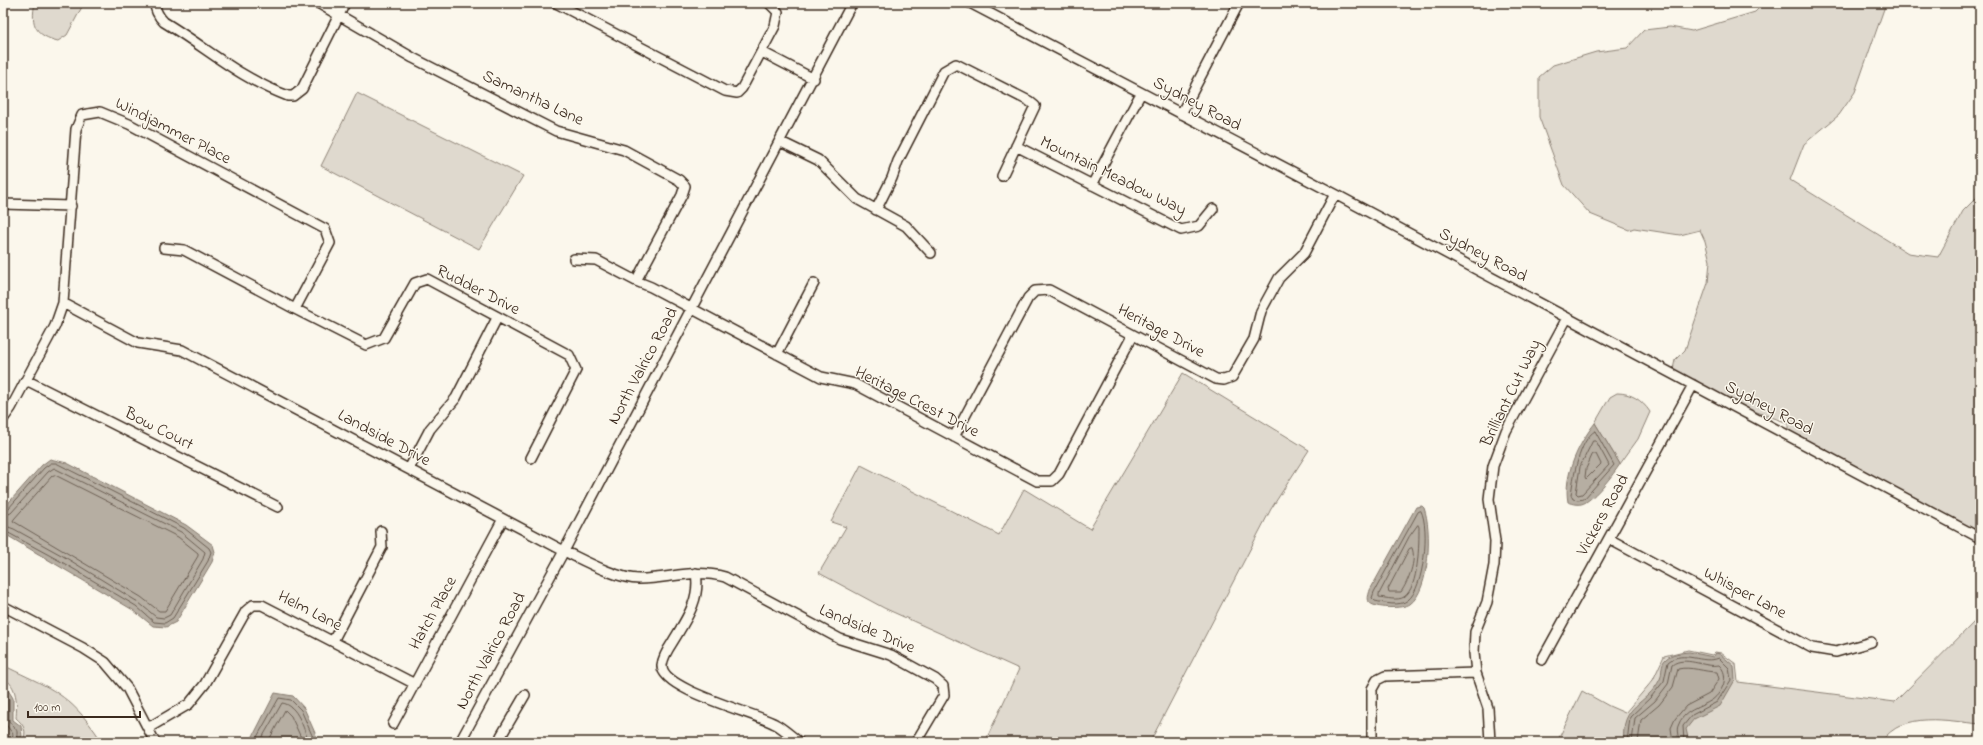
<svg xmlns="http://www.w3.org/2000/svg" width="1983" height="745" font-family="'Indie Flower',sans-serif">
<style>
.green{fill:#dfd9ce;stroke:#8d8276}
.water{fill:#b6aea2;stroke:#85796d}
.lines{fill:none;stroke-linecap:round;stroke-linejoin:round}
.shore{stroke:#6c5f53;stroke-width:1}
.minor-casing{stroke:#3b2a1e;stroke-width:12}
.minor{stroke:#fbf7ec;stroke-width:9}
.labels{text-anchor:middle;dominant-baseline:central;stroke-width:3;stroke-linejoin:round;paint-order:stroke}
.street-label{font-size:17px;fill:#3b2a1e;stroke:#fbf7ec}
</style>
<rect width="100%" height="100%" fill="#fbf7ec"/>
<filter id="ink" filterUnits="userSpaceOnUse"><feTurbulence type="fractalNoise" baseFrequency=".025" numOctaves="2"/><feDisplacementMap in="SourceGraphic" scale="8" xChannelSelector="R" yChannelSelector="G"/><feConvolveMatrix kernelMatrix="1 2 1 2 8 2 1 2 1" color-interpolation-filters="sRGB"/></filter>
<g filter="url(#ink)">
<path class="green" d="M35,3H84L67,35L58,41C36,36 30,25 35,3Z
M1764,3H1886L1855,92L1839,115L1804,144L1790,180L1908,253L1938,257L1963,211L1980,194V533L1788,431V423C1758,412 1718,401 1695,379L1693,380L1673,369L1675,360L1685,350L1708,283L1710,261L1705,241L1700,230L1680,235L1634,228L1629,230L1590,214L1564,185L1539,117V77L1553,65L1596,52L1627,48L1644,30L1670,27L1692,31L1755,12Z
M357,93L523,176L479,249L321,166Z
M1183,373L1309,450L1271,509L1150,742H985L1019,669L884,608L819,573L846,527L831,522L861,465L999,535L1024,489L1090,529Z
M1617,393C1631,393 1642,400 1650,412L1638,439L1620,464L1595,423L1610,397Z
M1980,616V724C1947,721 1904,710 1881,742H1557L1582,691L1609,706L1625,713L1653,680L1664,656L1688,650L1712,655L1715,652L1721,653L1736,664L1738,682L1895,702Z
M3,665C38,683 62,689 87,721C92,728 98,734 101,742H22C28,732 24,725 16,718C17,705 18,685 3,678Z"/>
<path class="water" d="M1595,423L1620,464C1613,475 1597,495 1586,502C1580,506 1574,504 1568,502C1563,475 1579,443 1595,423Z
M50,459L67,463L186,525L213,545L215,552L212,562L176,622L166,627L153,626L133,610L3,533V509L42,465Z
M1422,506L1424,508C1432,529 1430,590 1410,604C1403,609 1374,609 1369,602C1367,598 1369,594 1370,590L1416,507Z
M1689,652L1713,657L1716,653L1720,654L1734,666L1735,680L1720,706L1694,719L1686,729L1689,742H1624C1620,703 1647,706 1660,679C1663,672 1660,664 1666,659C1672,653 1681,653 1689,652Z
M3,682L13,698V720L21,726L22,736L19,742H3Z
M275,693L293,696L304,708L319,742H262L251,740Z"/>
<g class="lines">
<path class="shore" d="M1595,431L1614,465L1584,499L1578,500L1573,499L1571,495C1573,479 1579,440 1595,431Z
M1593,441H1596L1609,465L1582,494L1578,495L1576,493L1580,467Z
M1593,454H1596L1601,464L1586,479L1585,477L1586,469Z
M55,475L178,537L198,553V556L165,611H159L141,597L13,521L14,519L52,476Z
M3,511L8,509L44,468L51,463H56L184,528L209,548L211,552L208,561L173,618L165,623L154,622L136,606L109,590L60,561L3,530
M1421,511C1430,528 1424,588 1408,600C1400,607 1384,603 1375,601L1372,598L1374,592L1418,512Z
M3,516L11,513L48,472L54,468L181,532L205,552L203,559L170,615L164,618L156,617L138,602L63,556L14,529L3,525
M1418,525L1419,527C1419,543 1419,587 1404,597C1398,601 1386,598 1379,597V594L1409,537Z
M1412,548C1417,560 1408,582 1401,592H1389L1388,589L1409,549Z
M3,688L9,699V721C18,733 18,727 16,742
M3,698L4,722L13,734L11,742
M257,742V737L279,698L291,700L301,710L315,742
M262,742V738L282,703C298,705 303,728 309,742
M268,742L285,710L291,716L303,742
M1627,742L1630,717L1651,697L1664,681L1668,662C1684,649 1702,665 1719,658L1729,668L1731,680L1717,702L1692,715L1683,726L1684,742
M1632,742L1635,718L1655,701L1668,684L1672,665C1685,655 1704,668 1719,665C1730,675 1723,692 1712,700C1700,708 1683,710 1678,726C1676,731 1679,737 1679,742
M1638,742L1641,720L1659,705L1673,687L1678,669C1691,666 1704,672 1717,672L1719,679L1709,694L1686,706L1675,719L1671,728L1673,742"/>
<defs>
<path id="minor" d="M155,3C155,11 158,16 164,22C207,48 239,78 288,96H293L302,89L345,3
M318,3L413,58L556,131L624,150L679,180L685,186L682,195L636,281
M556,3L725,91L737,93L742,88L775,26L778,12L769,3
M970,3L1335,194L1980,538
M762,52L814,79
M1181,114L1239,3
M781,142L818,160L857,199L906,226L931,253
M1016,146L1181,230L1199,226L1213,209
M1092,185L1141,93
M3,204L71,206
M876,210L892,178L898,161L944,71L956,64L1029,101L1035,106L1002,176
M164,248L184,250L295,309L366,345L384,338L415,283L427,279L569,355L576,370L531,458
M574,259L596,260L636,281L651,287L821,377L855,384L1037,481H1052L1059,474L1133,335
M63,303L138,343L182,350L564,551C583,560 617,579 639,579C670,579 693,568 725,577L840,639L891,655L935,679L943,686L944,695L916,742
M777,354L814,283
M26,380L278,507
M3,419L11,408L55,326L63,303L76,129L82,115L100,112L129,124L325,229L330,243L295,309
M954,437L1028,298L1035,291L1049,290L1216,379L1224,380L1232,377L1254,339L1261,311L1279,278L1304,253L1335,194
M409,469L430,429L456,398L497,318
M1609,539L1812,648L1836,652L1871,642
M696,573C701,600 685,621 672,643C668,649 663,658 662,665C660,690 756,713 775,724C783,728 791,736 799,742
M3,606L83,648L105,662L127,688L155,742
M333,641L382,547L381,531
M1542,660L1693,385
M393,724L503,519
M148,728L189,704L205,684L246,611L253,605H262L413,683
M501,736L525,695
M460,742L564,551L852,3
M1372,742V689L1377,680L1385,676L1476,673
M1490,742L1488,708L1476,673L1474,653L1475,632L1487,602L1494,565L1495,541L1489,499L1493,466L1506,431L1567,318"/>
</defs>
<use href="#minor" class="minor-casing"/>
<use href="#minor" class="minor"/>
</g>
</g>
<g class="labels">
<g class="street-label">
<text transform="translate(533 98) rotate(25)">Samantha Lane</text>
<text transform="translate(1197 104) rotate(28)">Sydney Road</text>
<text transform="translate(173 131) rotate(27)">Windjammer Place</text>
<text transform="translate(1113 176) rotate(26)">Mountain Meadow Way</text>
<text transform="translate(1483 255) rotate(28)">Sydney Road</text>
<text transform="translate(478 290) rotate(27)">Rudder Drive</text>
<text transform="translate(1161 331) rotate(28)">Heritage Drive</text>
<text transform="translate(643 366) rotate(-62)">North Valrico Road</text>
<text transform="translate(1511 393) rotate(-64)">Brilliant Cut Way</text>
<text transform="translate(917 402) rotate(27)">Heritage Crest Drive</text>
<text transform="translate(1769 408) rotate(28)">Sydney Road</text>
<text transform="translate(159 429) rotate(27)">Bow Court</text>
<text transform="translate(384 438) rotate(28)">Landside Drive</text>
<text transform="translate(1603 515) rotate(-61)">Vickers Road</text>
<text transform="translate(1745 593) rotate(28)">Whisper Lane</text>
<text transform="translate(310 611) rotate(27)">Helm Lane</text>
<text transform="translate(433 613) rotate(-61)">Hatch Place</text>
<text transform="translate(867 629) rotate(23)">Landside Drive</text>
<text transform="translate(491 651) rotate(-62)">North Valrico Road</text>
</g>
</g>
<rect width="1983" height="745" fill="none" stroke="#fbf7ec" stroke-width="16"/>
<rect x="8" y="8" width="1967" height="729" fill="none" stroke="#3b2a1e" stroke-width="1.5" filter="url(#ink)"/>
<path d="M28 711v6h112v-6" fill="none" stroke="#3b2a1e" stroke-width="2"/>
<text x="34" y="711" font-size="12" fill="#3b2a1e" stroke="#fbf7ec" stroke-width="3" paint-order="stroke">100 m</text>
</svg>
